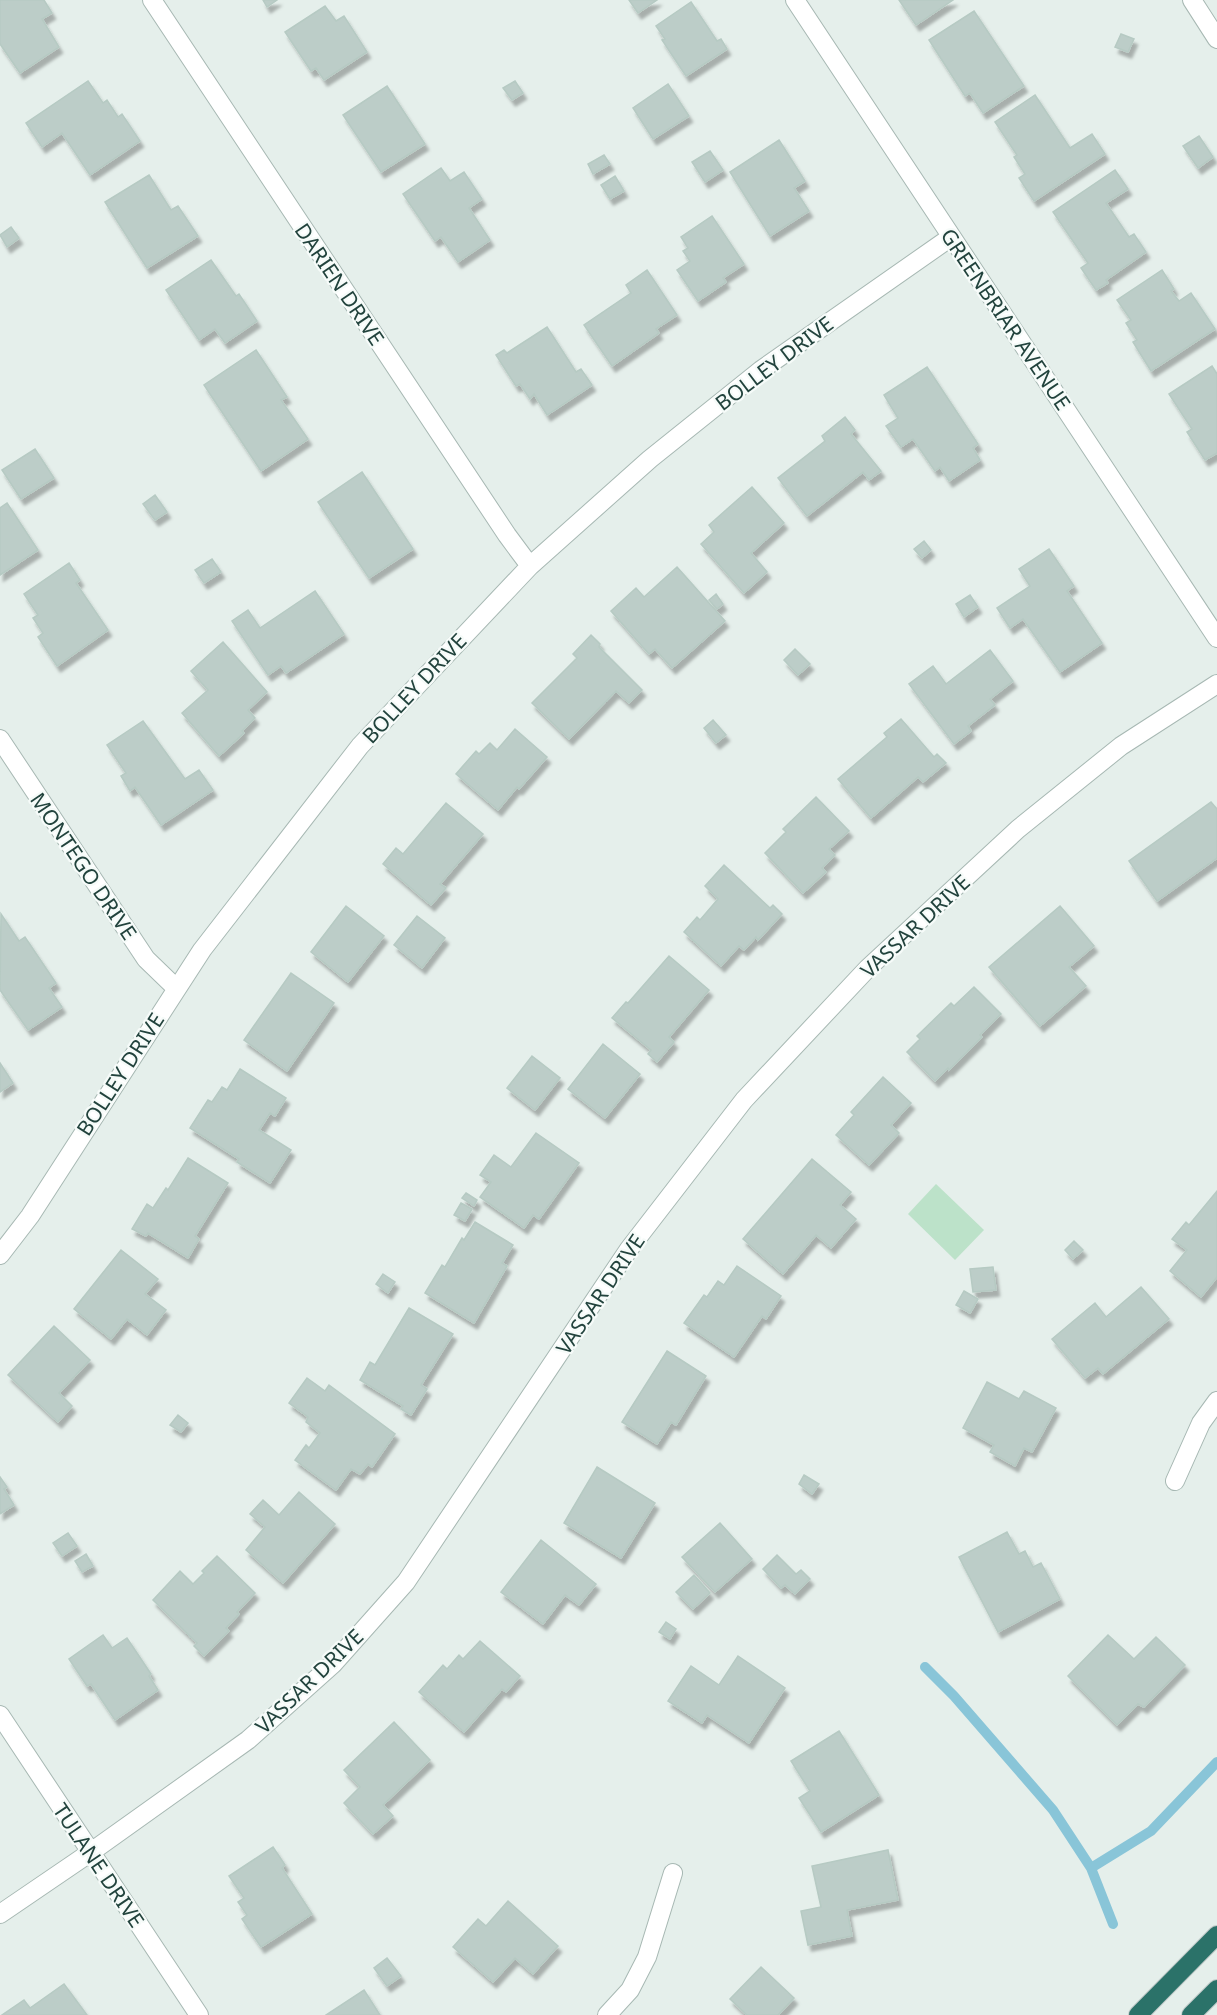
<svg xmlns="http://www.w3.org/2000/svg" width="1217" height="2015" font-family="'Noto Sans',sans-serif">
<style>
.green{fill:#bce2c9}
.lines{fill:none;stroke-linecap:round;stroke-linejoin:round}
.stream{stroke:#89c5d8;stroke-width:10}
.building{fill:#bccdc8;stroke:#b6cac3;stroke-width:1.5;filter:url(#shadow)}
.lane-casing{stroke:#a7b8b3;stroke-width:20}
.street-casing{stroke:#a7b8b3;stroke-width:20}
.highway-casing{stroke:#c1cac9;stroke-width:20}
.lane{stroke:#fff;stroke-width:18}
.street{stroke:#fff;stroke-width:18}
.highway{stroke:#2b7269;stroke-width:18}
.labels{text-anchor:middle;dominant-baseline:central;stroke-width:4.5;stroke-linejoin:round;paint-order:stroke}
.street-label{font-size:21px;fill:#22433d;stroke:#f6fbf9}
</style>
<defs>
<filter id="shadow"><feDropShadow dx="3.5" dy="6" stdDeviation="1.5" flood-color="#0004"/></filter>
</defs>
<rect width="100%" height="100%" fill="#e5efeb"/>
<path class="green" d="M936,1184L984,1230L955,1260L908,1214Z"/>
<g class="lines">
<path class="stream" d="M925,1667L954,1696L1053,1810L1091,1868L1113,1924
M1091,1868L1151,1831L1217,1762"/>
</g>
<path class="building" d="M0,0H44L52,13L42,19L59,47L20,73L0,44Z
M263,0H277L267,7Z
M629,0H657L638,13Z
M899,0H953L916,25Z
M691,2L717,41L721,39L727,49L686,76L662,40L665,39L656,26Z
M325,6L336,21L344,16L367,52L324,80L316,68L311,71L285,32Z
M974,11L1024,86L983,113L970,93L965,96L929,40Z
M1121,34L1134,39L1128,52L1115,47Z
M88,81L103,103L107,100L118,117L122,114L140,141L90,175L62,133L42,147L26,123Z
M515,81L523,93L512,100L503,88Z
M668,84L689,116L653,139L633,108Z
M387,86L425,144L381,172L343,115Z
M1035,95L1070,148L1092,134L1105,154L1034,201L1019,178L1025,174L1014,157L1017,155L995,122Z
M1199,136L1213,157L1198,168L1183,146Z
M779,140L805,181L794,188L809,211L770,236L730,172Z
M710,151L723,170L705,182L692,162Z
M604,155L610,164L593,174L588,164Z
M441,168L450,181L464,172L482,199L469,208L490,240L458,262L441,237L435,241L403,194Z
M1115,170L1128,189L1106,203L1129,237L1134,234L1146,252L1106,280L1108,283L1096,290L1081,268L1088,263L1053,212Z
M149,175L171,210L178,206L198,236L147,268L105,202Z
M615,176L624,191L610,199L601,185Z
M712,216L744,264L723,278L726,282L698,301L677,270L690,261L683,251L688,248L681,237Z
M11,227L19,238L7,247L0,235Z
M211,260L236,296L239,294L257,321L225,343L215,329L199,340L166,290Z
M647,270L677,315L656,329L659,333L612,366L584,325L631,293L626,285Z
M1162,270L1174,289L1171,291L1179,301L1191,293L1215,329L1151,371L1133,342L1137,340L1126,323L1131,320L1117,300Z
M547,327L576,372L581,369L592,385L547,415L534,394L530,399L520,384L516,386L496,355L504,350L507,353Z
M256,350L287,397L281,400L308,439L261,471L204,385Z
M1212,366L1217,374V453L1205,460L1187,432L1192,429L1169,394Z
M927,367L978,444L973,448L980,460L949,481L940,467L935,471L913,439L901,447L886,426L898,418L884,395Z
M845,417L855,430L851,434L881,471L869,480L863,472L807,516L778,478L825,441L822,436Z
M35,449L54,478L21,499L2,470Z
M362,472L413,549L369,578L318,502Z
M752,487L784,523L751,553L767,572L744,593L701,544L714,532L709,525Z
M155,495L167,512L155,520L143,504Z
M7,503L38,550L0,575V508Z
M924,541L931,550L922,558L914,549Z
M1049,549L1074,586L1067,591L1102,643L1060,672L1023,619L1010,628L997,608L1030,586L1019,569Z
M212,559L221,572L204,583L195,570Z
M69,563L80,580L76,583L108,630L57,666L38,637L43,633L33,618L38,615L24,594Z
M677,567L725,621L672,668L655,649L649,654L611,611L636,588L644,597Z
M315,591L344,634L286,673L281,666L268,675L232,621L248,610L260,628Z
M716,594L723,604L717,609L709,600Z
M970,595L978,607L964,617L956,604Z
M591,635L600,644L599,647L642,690L629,703L616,691L569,739L532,703L577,658L573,654Z
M223,642L267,692L248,710L255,718L242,731L244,733L219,756L182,713L208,690L191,671Z
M795,649L810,664L798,675L784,660Z
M990,650L1013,681L990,699L995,705L968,726L971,731L954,744L909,684L933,666L946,684Z
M901,719L934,757L937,754L946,763L923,782L918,777L871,818L838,779L887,737L884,733Z
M713,720L726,735L716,743L704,728Z
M143,721L185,779L199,770L213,790L161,825L135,787L130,791L121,776L126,773L107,745Z
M515,729L547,757L519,789L517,787L498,810L456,774L476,751L479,754L490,743L497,750Z
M816,797L849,831L829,849L835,855L822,868L826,872L803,893L765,853L786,832L783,829Z
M1211,802L1217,809V858L1157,901L1129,861Z
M446,803L483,834L440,884L446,888L431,905L383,864L396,848L403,854Z
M724,865L770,908L773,905L782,914L758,940L756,937L744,950L739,946L721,966L684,932L697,917L700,920L718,899L705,886Z
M346,906L384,936L348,982L311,952Z
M1060,906L1094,946L1069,967L1086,986L1040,1026L989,967Z
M1,914L19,941L25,937L56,983L49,988L62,1007L28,1030L0,990Z
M417,916L445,938L422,968L394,945Z
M669,956L709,990L669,1037L674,1042L657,1062L648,1054L651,1050L612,1018L626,1002L628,1003Z
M291,973L334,1003L287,1071L244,1040Z
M974,987L1001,1014L980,1035L982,1037L949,1070L948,1068L935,1081L907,1052L920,1039L917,1036L951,1003L954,1006Z
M603,1044L640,1074L605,1118L568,1089Z
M532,1056L560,1078L535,1110L507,1088Z
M0,1063L13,1083L0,1092Z
M240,1069L286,1098L275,1116L270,1113L259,1130L291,1150L270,1183L237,1162L239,1159L190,1128L208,1100L212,1102L222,1087L227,1090Z
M883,1077L911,1103L891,1125L899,1133L869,1165L836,1135L854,1115L851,1112Z
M536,1133L579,1163L539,1219L533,1215L524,1228L480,1197L491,1182L480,1175L494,1155L511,1167Z
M188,1158L228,1183L195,1236L199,1239L188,1258L148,1233L146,1236L132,1229L147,1204L153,1208L166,1188L168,1190Z
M812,1159L851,1192L840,1205L856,1219L831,1248L816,1235L783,1274L743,1239Z
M1217,1191V1277L1201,1297L1170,1271L1187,1250L1172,1239L1186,1222L1189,1225Z
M466,1193L477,1200L474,1206L462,1198Z
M461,1203L472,1209L465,1221L454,1215Z
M475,1222L513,1245L502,1263L507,1266L474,1323L425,1293L442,1265L445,1267L462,1238L464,1240Z
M1074,1241L1083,1250L1073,1259L1065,1250Z
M121,1250L158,1279L145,1294L166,1310L147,1335L127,1319L111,1339L74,1309Z
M737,1266L781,1296L766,1319L762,1316L734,1357L684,1323L704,1295L707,1297L718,1281L724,1285Z
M993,1267L996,1290L973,1292L970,1269Z
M383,1274L395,1282L388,1293L376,1284Z
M1141,1287L1169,1319L1103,1374L1098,1368L1085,1378L1052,1339L1095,1303L1106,1317Z
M964,1291L978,1299L970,1313L956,1305Z
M409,1308L453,1334L421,1385L427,1389L411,1415L401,1409L403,1406L360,1380L370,1362L375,1365Z
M54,1326L90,1360L59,1393L72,1406L58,1422L8,1375Z
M667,1351L706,1376L676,1425L671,1422L657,1444L622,1422Z
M307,1378L325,1391L329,1385L395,1434L372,1467L368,1464L360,1474L351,1469L336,1490L295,1460L306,1445L309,1448L320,1433L306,1422L308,1417L289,1403Z
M987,1382L1019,1399L1024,1391L1056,1408L1032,1452L1024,1448L1015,1466L990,1452L994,1445L963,1428Z
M178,1415L188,1423L181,1432L170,1425Z
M597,1467L655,1503L621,1558L564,1523Z
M804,1475L819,1484L812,1494L799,1484Z
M0,1477L7,1487L4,1489L14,1505L0,1514Z
M299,1492L335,1524L283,1583L246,1550L265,1527L250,1514L263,1500L279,1515Z
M720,1523L752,1559L715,1592L682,1557Z
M1007,1532L1019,1554L1025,1551L1033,1567L1041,1563L1060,1599L998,1632L959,1557Z
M68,1533L77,1546L62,1556L53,1543Z
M541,1540L596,1584L579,1605L565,1595L543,1624L501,1592Z
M86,1554L93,1566L82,1572L75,1561Z
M777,1555L796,1574L801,1570L810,1579L795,1594L785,1585L781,1588L763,1569Z
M217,1556L255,1593L237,1612L239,1614L226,1628L229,1631L204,1656L194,1646L197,1643L153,1600L180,1571L193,1584L204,1573L202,1571Z
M694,1575L710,1593L693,1609L676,1592Z
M666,1622L676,1629L670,1639L659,1632Z
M103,1635L112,1648L127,1638L151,1674L149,1676L158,1690L115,1720L91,1684L87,1686L69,1659Z
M1108,1635L1134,1659L1156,1637L1185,1665L1144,1707L1138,1704L1117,1725L1068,1676Z
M480,1641L520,1676L506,1692L502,1689L464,1732L419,1692L443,1665L447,1669L459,1655L463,1659Z
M738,1656L785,1688L749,1743L707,1715L702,1723L668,1701L691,1666L719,1685Z
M394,1722L430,1760L383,1805L393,1816L373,1834L344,1803L360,1787L344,1770Z
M839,1731L879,1795L821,1832L799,1798L810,1791L791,1761Z
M273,1847L285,1865L282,1868L312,1914L261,1947L242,1919L247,1915L238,1902L244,1898L229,1876Z
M888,1850L898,1900L847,1910L852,1936L808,1945L801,1911L821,1907L812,1866Z
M508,1901L558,1946L533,1974L515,1958L493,1982L453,1947L478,1919L486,1926Z
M387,1958L401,1976L387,1986L374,1968Z
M761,1967L794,1998L778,2015H747L730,1999Z
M64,1984L87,2015H2L24,2000L30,2008Z
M364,1990L380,2015H326Z"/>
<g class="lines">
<defs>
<path id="lane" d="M1192,0L1217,39"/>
<path id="street" d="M152,0L507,535L530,566
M795,0L1217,638
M0,739L146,959L176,988
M0,1255L30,1216L202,950L360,746L530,566L650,459L761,370L951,237
M1175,1481L1201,1423L1217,1401
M0,1715L199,2015
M0,1914L91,1852L248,1740L333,1664L406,1582L629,1249L744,1100L868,968L1018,829L1121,746L1217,684
M607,2015L630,1990L647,1957L673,1873"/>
<path id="highway" d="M1138,2015L1217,1935
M1191,2015L1217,1989"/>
</defs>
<use href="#lane" class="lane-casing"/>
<use href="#street" class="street-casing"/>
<use href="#highway" class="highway-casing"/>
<use href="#lane" class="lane"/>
<use href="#street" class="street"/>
<use href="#highway" class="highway"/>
</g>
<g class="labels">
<g class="street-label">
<text transform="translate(340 284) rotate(56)">DARIEN DRIVE</text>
<text transform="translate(1006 319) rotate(56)">GREENBRIAR AVENUE</text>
<text transform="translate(774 363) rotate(-37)">BOLLEY DRIVE</text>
<text transform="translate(414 688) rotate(-47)">BOLLEY DRIVE</text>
<text transform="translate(84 866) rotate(56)">MONTEGO DRIVE</text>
<text transform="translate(915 926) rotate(-43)">VASSAR DRIVE</text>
<text transform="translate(120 1074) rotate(-57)">BOLLEY DRIVE</text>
<text transform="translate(600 1294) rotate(-56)">VASSAR DRIVE</text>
<text transform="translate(309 1681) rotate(-44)">VASSAR DRIVE</text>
<text transform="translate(99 1865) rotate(56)">TULANE DRIVE</text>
</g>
</g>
</svg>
